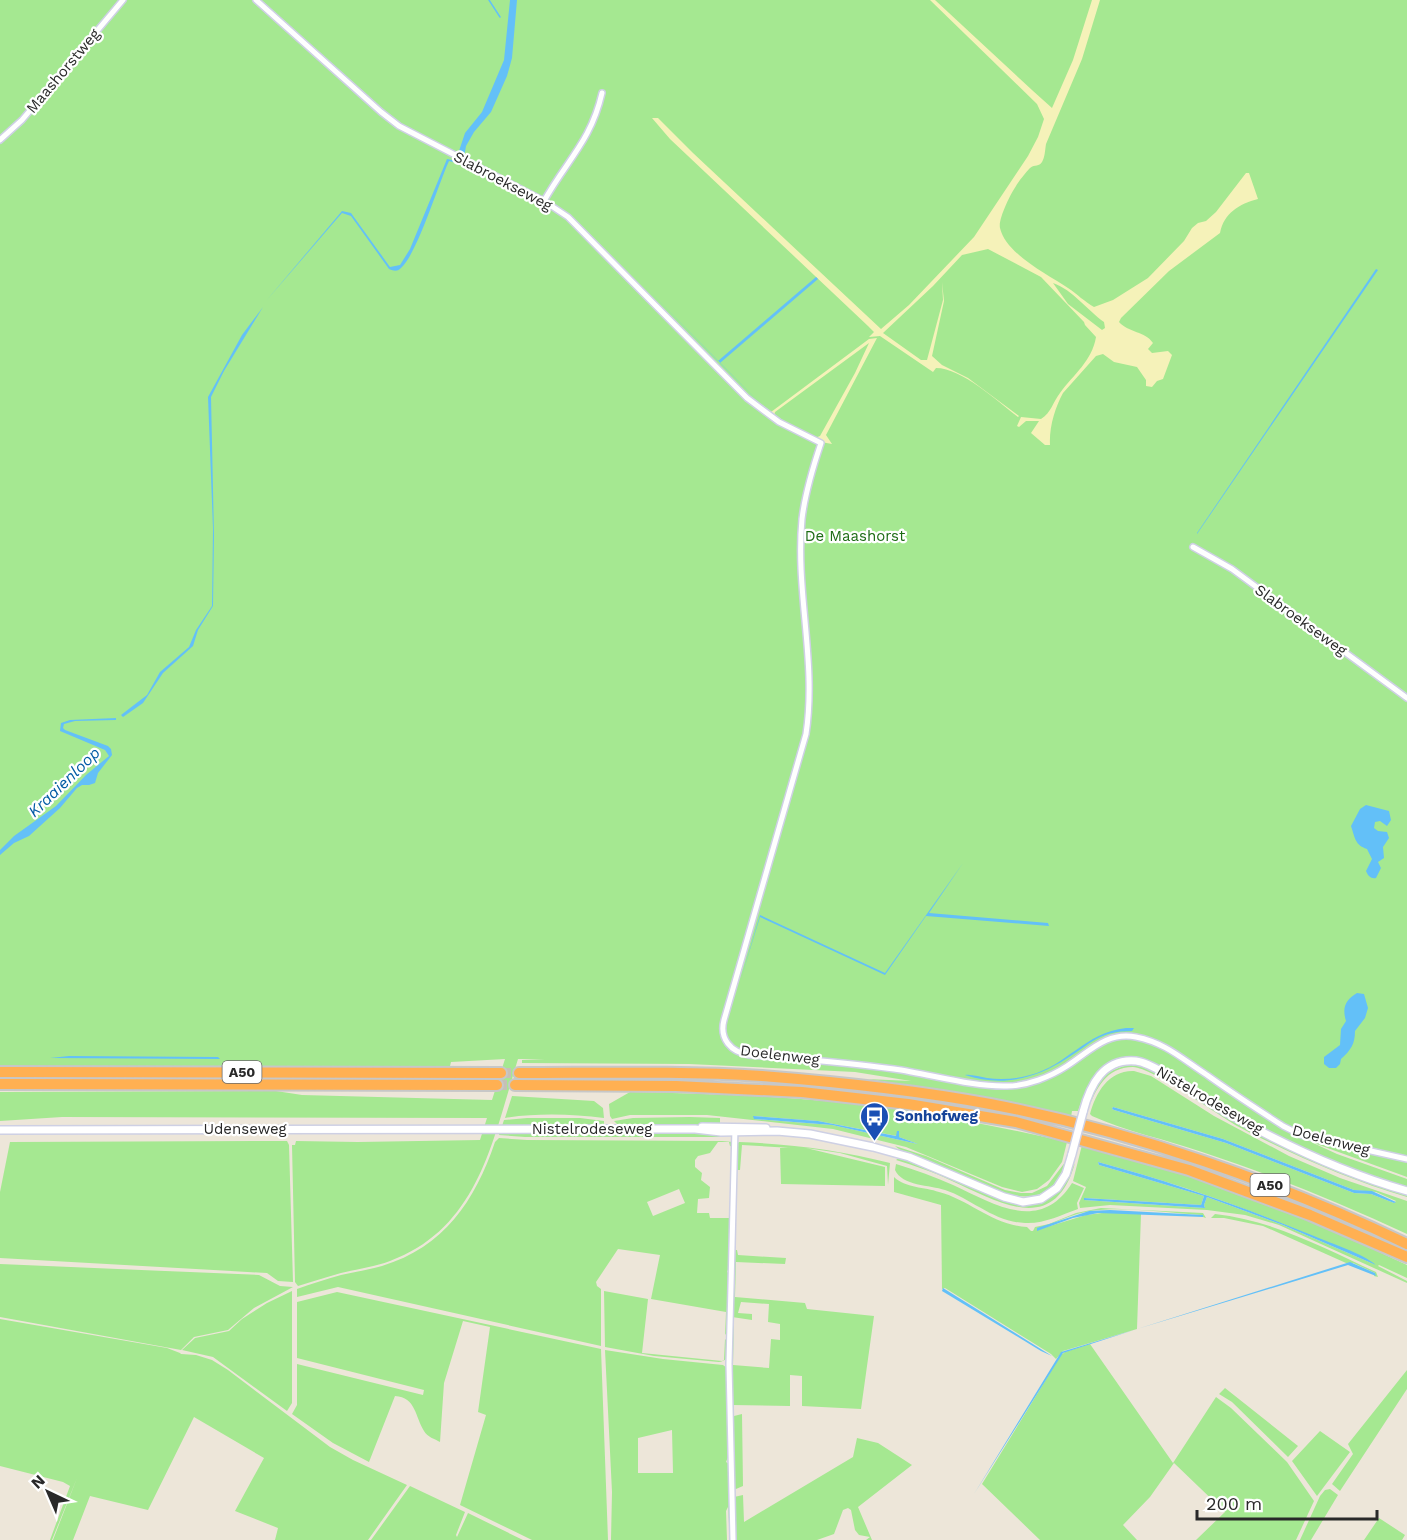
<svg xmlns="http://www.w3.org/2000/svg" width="1407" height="1540" font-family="'Work Sans',sans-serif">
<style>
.green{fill:#a5e891;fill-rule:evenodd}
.sand{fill:#f5f2b9;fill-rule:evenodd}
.water{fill:#63c0f8}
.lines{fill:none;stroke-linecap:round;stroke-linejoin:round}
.stream{stroke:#63c0f8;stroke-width:1.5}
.motorway-tunnel{stroke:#c6c0b6;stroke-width:10;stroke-dasharray:10 5;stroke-linecap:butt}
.minor-casing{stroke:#ced0e4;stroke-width:8}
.tertiary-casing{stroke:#ced0e4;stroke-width:10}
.motorway-casing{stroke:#c7c7c7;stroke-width:14}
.minor{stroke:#fff;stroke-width:5}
.tertiary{stroke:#fff;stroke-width:7}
.motorway{stroke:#ffb052;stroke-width:10}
.tertiary-bridge-casing{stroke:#ced0e4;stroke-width:10;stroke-linecap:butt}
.tertiary-bridge{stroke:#fff;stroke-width:7}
.labels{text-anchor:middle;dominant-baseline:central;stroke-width:4.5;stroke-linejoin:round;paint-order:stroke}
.shield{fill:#fff;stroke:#696969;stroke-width:1.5}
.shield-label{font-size:14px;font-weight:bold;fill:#292929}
.street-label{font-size:15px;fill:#292929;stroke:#fff}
.park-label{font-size:15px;fill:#1c6b14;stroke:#fff}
.transit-label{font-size:15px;font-weight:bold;fill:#164399;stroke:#fff;text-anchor:start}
.water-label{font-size:16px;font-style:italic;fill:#025ba4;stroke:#fff}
</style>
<rect width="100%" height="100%" fill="#ede6d9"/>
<path class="green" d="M0,0H1407V1177L1311,1142L1337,1154L1407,1179V1187C1343,1168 1278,1140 1221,1105C1197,1091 1174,1074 1150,1061C1106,1048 1091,1074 1078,1111H1072L1071,1117L958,1093L867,1079L911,1081L855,1072L689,1064L522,1063V1060L545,1059H518C493,1139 479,1228 390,1261C374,1267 357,1269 341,1273C326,1277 312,1282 298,1286L295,1282L292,1145H295L296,1141L358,1142L480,1140L487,1118L62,1117L0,1121V1092L276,1091L302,1095L492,1100L505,1059L451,1062L450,1066H0Z
M1129,1065L1144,1067L1153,1071L1234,1120L1360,1178L1407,1194V1197C1349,1180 1293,1155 1239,1127C1216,1114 1153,1068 1133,1067C1106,1067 1096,1089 1087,1111C1090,1087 1105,1069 1129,1065Z
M1134,1071L1151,1076L1214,1116L1289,1156L1340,1178L1407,1201V1234C1340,1203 1272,1175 1202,1152C1165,1139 1127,1132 1092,1116L1090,1114C1096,1092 1109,1070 1134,1071ZM1113,1107L1223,1139L1354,1190L1376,1192L1396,1201L1394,1203L1371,1194L1354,1193L1226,1143L1114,1110L1112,1109Z
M630,1092C718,1094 806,1096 893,1109C952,1117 1009,1129 1067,1142L1062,1162L1049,1180L1037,1189L1022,1192L1002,1187L906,1147L833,1129L707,1115H630L612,1119L610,1116L609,1104ZM754,1116L818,1121L897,1136L899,1131V1137L918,1144L832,1125L754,1119Z
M512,1096L594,1101L603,1108L604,1118C572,1114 537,1113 505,1118Z
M690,1117L720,1118V1125H618L614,1121L633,1118Z
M527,1118H580L604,1121V1126H502L504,1120Z
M500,1132L720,1134V1137H525L499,1135Z
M499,1138L527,1140L722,1141L733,1142V1147L730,1146L729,1142H718L710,1153L698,1156L695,1160V1167L702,1173L701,1180L710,1187L709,1198L698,1199L697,1213H709L710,1218H731L729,1268L727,1272L729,1273L727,1332L725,1335L726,1312L651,1299L660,1255L618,1249L596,1282L597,1286L601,1289V1346L338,1287L297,1297V1289C311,1284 326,1279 341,1275C354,1272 368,1270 382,1266C444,1247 475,1201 495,1142ZM679,1189L685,1203L653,1216L647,1202Z
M287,1141L289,1145L293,1282L278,1281L267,1273L0,1258V1192L10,1142Z
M739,1142C791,1144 840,1150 890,1163L888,1185L887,1166L840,1153L806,1148L885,1167V1186L781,1184L780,1147L792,1148L742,1145L740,1170H736L737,1144Z
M1082,1145C1138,1161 1194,1176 1248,1196C1302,1217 1355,1240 1407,1265V1278L1379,1265L1378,1266L1407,1281V1283L1279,1225L1245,1215L1207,1210L1110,1205L1080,1208L1079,1203L1086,1187L1073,1181ZM1098,1162C1194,1188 1287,1222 1376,1265L1283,1225L1207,1197L1204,1205L1205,1208L1084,1200L1085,1198L1201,1205L1204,1196L1099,1165Z
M895,1146L926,1156L1005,1190L1021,1193H1032L1047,1186L1066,1161C1046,1226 986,1185 945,1168C930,1161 906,1156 895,1146Z
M899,1158L942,1174L1007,1202L1026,1205L1044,1201L1055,1194L1066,1181L1075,1163C1054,1237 999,1202 952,1181C934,1172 915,1166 896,1160Z
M896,1164C916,1170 935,1177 953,1185C994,1204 1040,1234 1072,1183L1084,1188L1077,1203L1078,1209C1061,1215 1044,1224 1025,1223C994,1222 972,1199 945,1190C930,1185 902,1186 895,1170Z
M894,1177C905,1188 925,1187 939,1192C970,1200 992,1225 1027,1227L1031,1231H1033L1035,1227L1049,1224L1076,1213L1101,1208L1203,1213L1206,1218L1203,1217L1202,1215C1168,1213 1123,1206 1090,1211C1072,1214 1054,1223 1037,1230L1086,1215L1110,1212L1141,1214L1137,1329L1063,1351L1056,1359L1051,1354L945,1288L942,1289L941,1205L894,1192Z
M1215,1214C1272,1220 1324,1248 1376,1272L1378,1277L1374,1276L1375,1273L1353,1263H1346L1263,1226L1224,1218H1211Z
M734,1250H737L738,1255L786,1258L785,1264L736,1262L735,1297L805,1303L807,1309L874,1316L861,1409L802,1406V1376L790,1375V1406L732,1405V1323L734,1322L733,1365L769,1368L771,1339L780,1340V1324L768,1322L769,1304L741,1302L738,1313L752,1314V1320L732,1317Z
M0,1264L259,1275L280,1286L293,1287L254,1308L228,1330L194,1337L181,1350L0,1317Z
M292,1291V1403L287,1411L213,1357L182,1350L195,1338L229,1331L242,1319L267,1303Z
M604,1291L648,1299L642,1353L722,1361L724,1360L725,1339L727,1341V1358C724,1361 723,1361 719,1362L654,1356L605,1347Z
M337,1292L601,1349L608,1540H532L460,1505L486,1415L478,1412L490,1327L463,1321L444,1383L440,1442C435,1439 427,1437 424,1431C415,1417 416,1397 395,1396L369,1462L333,1443L292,1414L297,1405V1364L423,1395L424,1390L297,1358V1302Z
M0,1319L167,1348L180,1353L181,1354L196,1355L212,1360L228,1370L330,1447L353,1460L407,1485L368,1540H275L278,1528L235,1511L264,1458L194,1417L148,1510L90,1496L73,1540H53L77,1478L52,1540H50L70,1486L63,1482L0,1466Z
M1090,1344L1173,1463L1216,1397L1231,1408L1287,1462L1314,1501L1296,1540H1196L1225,1512L1174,1463L1150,1497L1123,1525L1137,1540H1040L982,1484L1061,1355L1065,1352Z
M605,1350L663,1359L723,1365L727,1368L728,1457L726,1462L729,1464L730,1540L728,1507L726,1511L727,1540H611L612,1492ZM672,1430L673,1473H638V1438Z
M1407,1370V1389L1340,1491L1332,1484L1353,1454L1348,1444Z
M1225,1388L1298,1446L1288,1457L1232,1402L1219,1394Z
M734,1412V1416L742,1414L743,1486L736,1489L734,1488L732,1413Z
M1320,1431L1350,1452L1317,1496L1292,1461Z
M857,1438L878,1443L912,1465L858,1507L872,1540H866L870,1537L859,1535L855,1530L851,1510L848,1508L843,1510L834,1534L817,1540H735L734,1497L743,1495L744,1522L853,1457Z
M410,1486L465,1512L456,1535L457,1537L468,1513L523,1540H371Z
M1330,1489L1338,1495L1311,1540H1300L1320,1496L1325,1490Z
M1379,1518L1405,1535L1402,1540H1364Z"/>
<path class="sand" d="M930,0H935C974,36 1012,72 1052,108L1073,60L1092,0H1100L1082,59L1046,144C1045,150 1045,157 1042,162C1039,167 1035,164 1030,168C1027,171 1018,182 1016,186C1011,193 998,219 1000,228C1006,254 1047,274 1068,288C1077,294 1085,302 1094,307L1113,300L1148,278L1184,241L1192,228L1198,223L1206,221L1216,212L1246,173H1249L1258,199C1239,204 1224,213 1220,233L1169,271L1121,318L1119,322C1129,333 1145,331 1153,343L1148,349L1152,353L1168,351L1172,355L1163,379L1157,381L1152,387L1146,386V380L1137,367L1114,362L1103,354L1096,356L1063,393C1055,408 1049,427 1050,445H1045L1031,433L1039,421H1026L1019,427L1017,426L1021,417L1041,419C1051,413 1053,402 1060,393C1074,374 1092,361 1096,337L1085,325L1084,322L1041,277L988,249L962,255L933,286L883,333L921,360H927L943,300L942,282L944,301L932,356L942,365L968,378L1019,416L1018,417C997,401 962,368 936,368L933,372L880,336L869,337L874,332L868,326L670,139L652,118H658L693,153L881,329L909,305L974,237L1028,156L1038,137L1044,119L1037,104ZM1053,283C1073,290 1087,310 1104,322L1105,328L1102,330L1068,304Z
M877,338L826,435L832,444L821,442L815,438L820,436L855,373L869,343L775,412L774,416L771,412L869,339Z"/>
<path class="water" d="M510,0H517L512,58L507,76L491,112L474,132L466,146L464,158L459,151L465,133L482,112L504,60Z
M447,159L462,162L460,164L449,161C438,185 417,254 401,268C397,272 394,271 389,269L351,216L342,213L266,301L342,211L351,213L390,267L400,265L410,249Z
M1376,269L1378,270L1197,534V533Z
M816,277L818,279L720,363L766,409L644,286L718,361Z
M263,307L224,371L211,397L214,535L213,606L198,630L193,646L163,673L143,703L123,717L121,715L147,695L160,672L189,647L196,630L212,606L213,529L208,397L242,335Z
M116,718V720L75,721L64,724L63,728L65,730L108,746L111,749L112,755L98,773L95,783L89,785H82L77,788L60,808L29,836L14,843L0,855V850L14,836L56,806L86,775L109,756L105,750L60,731L61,723L70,720Z
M1366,805L1389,811L1391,820L1387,826L1380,821L1375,822L1374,828L1378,831L1387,832L1389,838L1383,847L1384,858L1378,862L1381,868L1376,878C1371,879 1368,876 1366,871L1372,859L1367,849C1355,845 1355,838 1351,826L1360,809Z
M963,863L929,913L1048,923L1049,926L926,916L885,975L760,917L740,982L760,915L885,973Z
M1357,993L1364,994L1368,1008L1365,1018L1355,1031C1355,1044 1351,1050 1341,1059L1340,1064L1336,1068H1329L1324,1064V1057L1340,1045L1341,1029L1346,1021C1342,1008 1345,1000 1357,993Z
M1126,1028H1134L1132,1031C1099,1031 1092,1043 1066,1059C1035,1079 1001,1087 965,1075C971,1074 980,1077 987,1078C1001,1080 1016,1079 1030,1075C1068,1065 1084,1033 1126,1028Z
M69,1056L218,1057L220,1059L50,1058Z
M1113,1107L1223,1139L1354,1190L1372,1191L1396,1202L1394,1203L1371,1194L1354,1193L1226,1143L1114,1110L1112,1109Z
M753,1116L818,1121L896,1136L897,1131H899V1137L918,1144L832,1125L754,1119Z
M1098,1162C1172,1182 1244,1207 1314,1236C1332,1244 1362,1253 1376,1265L1283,1225L1207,1197L1204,1205L1205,1208L1084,1200V1198L1201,1205L1204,1196L1099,1165Z
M1110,1210L1203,1215V1217L1098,1213L1073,1218L1037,1231V1228L1089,1211Z
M1350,1262L1375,1273L1376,1276L1348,1265L1137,1329Z
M943,1288L1052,1356L1041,1351L942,1291Z
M1134,1330L1063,1353L974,1494L1061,1352Z"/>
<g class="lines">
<path class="stream" d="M489,0L500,17"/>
<path class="motorway-tunnel" d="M501,1073H519
M497,1085H515"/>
<defs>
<path id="minor" d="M256,0L381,112L399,126L544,201L568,217L747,398L779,422L821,443C813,467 805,493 802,519C795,591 817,662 806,734L724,1020C719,1039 731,1052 749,1055C798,1059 846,1062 894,1069C930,1074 972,1087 1007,1086C1027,1086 1050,1077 1067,1066C1089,1052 1107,1031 1136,1037C1166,1043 1182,1059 1207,1075C1232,1093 1257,1109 1283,1126L1301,1135L1322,1140L1407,1159
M0,140L22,120L123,0
M544,201C567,160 591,141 602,93
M1193,547L1232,569L1407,698
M733,1540L729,1364L735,1128"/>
<path id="tertiary" d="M1083,1112C1090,1085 1103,1058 1136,1061C1156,1063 1206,1101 1227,1113C1284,1145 1344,1173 1407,1191
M702,1127L766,1128
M0,1130L608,1129H695L721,1132L777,1131L810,1134L873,1147L909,1157L1004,1197L1023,1202L1041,1199L1057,1188L1066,1174L1072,1154"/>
<path id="motorway" d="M0,1072L501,1073
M519,1073C600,1073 681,1071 762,1076C838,1082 915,1090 990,1104C1131,1131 1278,1182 1407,1244
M0,1084L497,1085
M515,1085L676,1086L802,1092L908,1104L1016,1122L1189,1170L1310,1215L1407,1257"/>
</defs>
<use href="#minor" class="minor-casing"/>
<use href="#tertiary" class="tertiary-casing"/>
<use href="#motorway" class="motorway-casing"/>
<use href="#minor" class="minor"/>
<use href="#tertiary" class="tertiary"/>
<use href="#motorway" class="motorway"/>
<defs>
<path id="tertiary-bridge" d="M1072,1154L1083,1112"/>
</defs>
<use href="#tertiary-bridge" class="tertiary-bridge-casing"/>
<use href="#tertiary-bridge" class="tertiary-bridge"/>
</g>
<defs>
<symbol id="bus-pin" viewBox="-11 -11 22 30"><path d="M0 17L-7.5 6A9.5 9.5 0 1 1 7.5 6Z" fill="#1a4fb4" stroke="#fff"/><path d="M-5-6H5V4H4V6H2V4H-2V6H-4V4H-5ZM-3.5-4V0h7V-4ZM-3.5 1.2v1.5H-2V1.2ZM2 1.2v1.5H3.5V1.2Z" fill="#fff"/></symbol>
</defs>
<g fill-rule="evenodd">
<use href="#bus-pin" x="858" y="1100" width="33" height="45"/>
</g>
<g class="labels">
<g class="shield">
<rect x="222.5" y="1061" width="39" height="22" rx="4.5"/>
<rect x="1250.5" y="1174" width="39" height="22" rx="4.5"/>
</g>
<g class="shield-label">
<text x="242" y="1072">A50</text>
<text x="1270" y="1185">A50</text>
</g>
<g class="street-label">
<text transform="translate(63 71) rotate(-50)">Maashorstweg</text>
<text transform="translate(503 181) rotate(28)">Slabroekseweg</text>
<text transform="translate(1301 620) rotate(36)">Slabroekseweg</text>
<text transform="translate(780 1055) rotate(7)">Doelenweg</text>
<text transform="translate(1210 1100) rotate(30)">Nistelrodeseweg</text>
<text x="245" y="1129">Udenseweg</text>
<text x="592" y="1129">Nistelrodeseweg</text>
<text transform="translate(1331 1140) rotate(15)">Doelenweg</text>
</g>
<g class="park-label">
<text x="855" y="536">De Maashorst</text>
</g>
<g class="transit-label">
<text x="895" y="1116">Sonhofweg</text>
</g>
<g class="water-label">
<text transform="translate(64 782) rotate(-44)">Kraaienloop</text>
</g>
</g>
<g transform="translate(48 1492) rotate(316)" stroke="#ffffff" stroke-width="4.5" paint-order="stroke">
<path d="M0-4.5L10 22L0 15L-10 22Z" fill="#292929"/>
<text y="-9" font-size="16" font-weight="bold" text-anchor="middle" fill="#292929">N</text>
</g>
<path d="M1197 1510v9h180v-9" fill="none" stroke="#292929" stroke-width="3"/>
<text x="1206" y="1510" font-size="18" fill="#292929" stroke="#ffffff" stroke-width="4.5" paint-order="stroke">200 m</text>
</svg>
